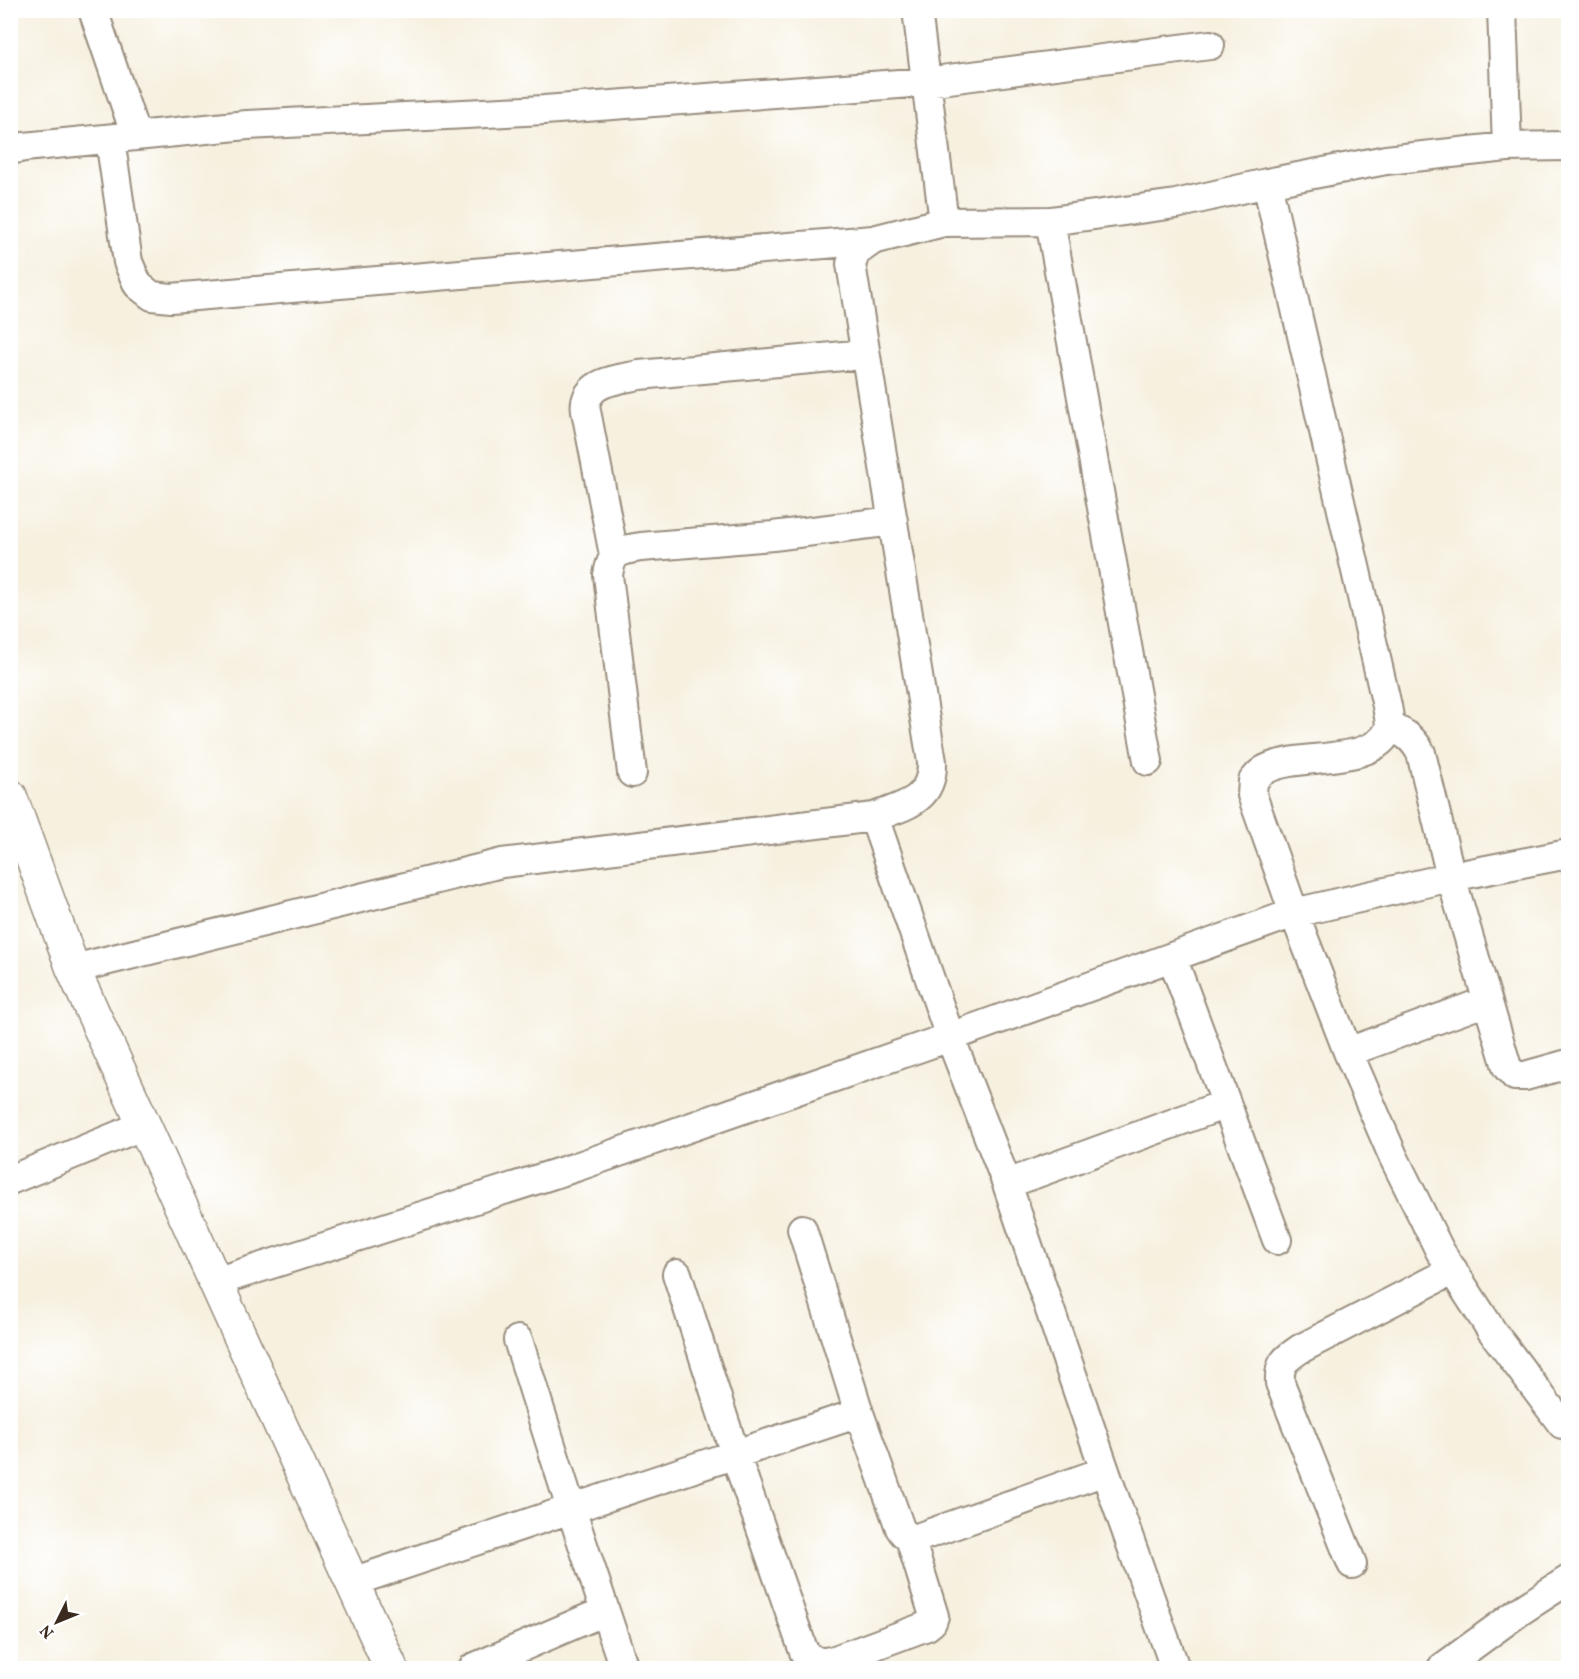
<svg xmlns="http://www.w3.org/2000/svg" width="1579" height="1679" font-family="Vollkorn,serif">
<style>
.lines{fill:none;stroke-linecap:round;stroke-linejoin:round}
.street-casing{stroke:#988d7e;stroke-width:32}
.secondary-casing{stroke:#988d7e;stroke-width:36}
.street{stroke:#fff;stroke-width:28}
.secondary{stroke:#fff;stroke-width:33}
</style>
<rect width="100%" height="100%" fill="#fff"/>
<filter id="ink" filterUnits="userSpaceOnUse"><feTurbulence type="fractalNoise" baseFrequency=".0167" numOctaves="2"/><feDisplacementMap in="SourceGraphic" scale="12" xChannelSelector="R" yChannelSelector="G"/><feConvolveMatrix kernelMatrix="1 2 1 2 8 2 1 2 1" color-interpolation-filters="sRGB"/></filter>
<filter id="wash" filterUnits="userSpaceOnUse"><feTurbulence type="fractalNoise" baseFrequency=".008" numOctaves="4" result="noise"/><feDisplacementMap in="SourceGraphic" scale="24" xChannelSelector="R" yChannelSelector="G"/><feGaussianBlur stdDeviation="1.35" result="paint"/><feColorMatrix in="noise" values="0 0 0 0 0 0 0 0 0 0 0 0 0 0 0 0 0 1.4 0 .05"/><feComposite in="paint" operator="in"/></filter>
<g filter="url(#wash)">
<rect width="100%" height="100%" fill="#f6f0df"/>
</g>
<g filter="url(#ink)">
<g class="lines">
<defs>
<path id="street" d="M93,10L136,136
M1502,10L1507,147
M110,139L128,262L138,285L152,296L171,298L873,240
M10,150L24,147L247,125L544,110L926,82L1210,45
M1267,183L1387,706C1388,713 1391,723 1389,729C1374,768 1293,751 1263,771C1259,773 1256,778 1253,781L1252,795L1294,913L1348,1052L1393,1156L1440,1251L1492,1331L1562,1424
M1050,221L1148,761
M944,222L1050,221L1176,204L1267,183L1386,160L1507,147L1568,146
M614,555L587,416C586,412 585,406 586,402C591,380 622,379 639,375L865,354
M1390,727C1405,733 1413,738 1421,753L1451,877L1507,1067L1515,1076H1525L1568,1064
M632,773L608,575C612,551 619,551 641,547L773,536L893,521
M874,817L950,1037L1007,1184L1105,1471L1175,1668
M1172,957L1277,1240
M73,969L502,863L874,817C904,806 933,801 932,762L851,264L856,252L873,240L944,222L917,10
M1348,1052L1487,1001
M10,1180L144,1125
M1007,1184L1226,1104
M802,1229L859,1413L900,1528C905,1536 908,1538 917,1538L1105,1471
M677,1274L735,1454L804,1652C815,1662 820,1664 835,1660L927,1626L932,1622L934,1616L910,1538
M215,1282L576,1167L950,1037L1294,913L1451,877L1568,854
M518,1340L573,1515L624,1668
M1352,1564L1280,1383C1279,1363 1284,1360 1300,1349L1453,1270
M352,1582L859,1413
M473,1668L605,1611
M1442,1668L1520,1611L1568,1580"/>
<path id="secondary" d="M10,796L73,969L391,1668"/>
</defs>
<use href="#street" class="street-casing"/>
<use href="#secondary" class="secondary-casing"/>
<use href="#street" class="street"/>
<use href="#secondary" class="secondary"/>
</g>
</g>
<rect width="1579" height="1679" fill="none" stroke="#fff" stroke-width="36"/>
<g transform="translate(57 1622) rotate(227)" stroke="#ffffff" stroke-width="4.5" paint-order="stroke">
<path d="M0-4.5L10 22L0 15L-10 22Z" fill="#3b2a1e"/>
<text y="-9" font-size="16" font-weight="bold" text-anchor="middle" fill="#3b2a1e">N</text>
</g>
</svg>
